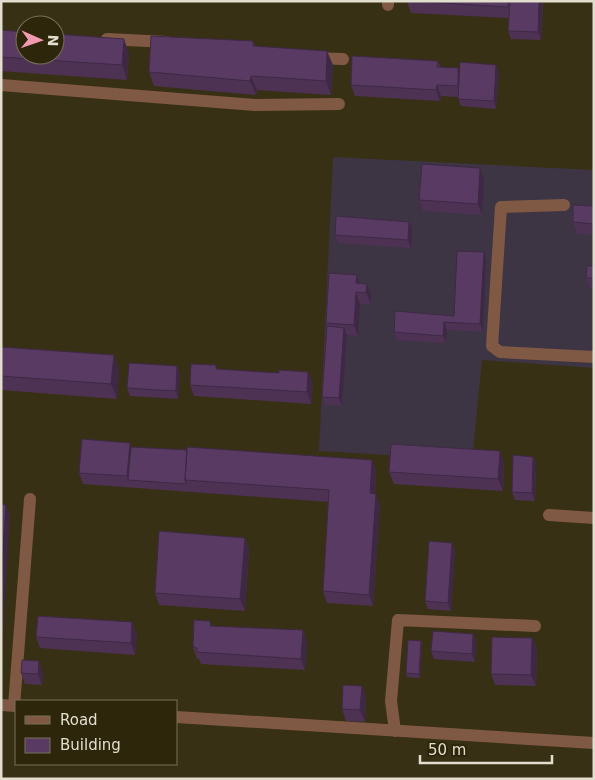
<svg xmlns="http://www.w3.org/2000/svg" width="595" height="780" font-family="'DejaVu Sans',sans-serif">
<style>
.commercial{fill:#3d3444}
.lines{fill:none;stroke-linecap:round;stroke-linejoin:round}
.minor{stroke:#805944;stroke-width:12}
.wall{fill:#4d3254}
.shaded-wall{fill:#3e2945}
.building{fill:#593a62;stroke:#3e2945}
</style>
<rect width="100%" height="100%" fill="#383015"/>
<path class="commercial" d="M333,157L594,170V368L482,360L472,460L319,451Z"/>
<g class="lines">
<path class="minor" d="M388,5V1
M107,39L167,42
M313,58L343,59
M1,85L255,105L339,104
M564,205L501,207L492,346L500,352L594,357
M549,515L594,518
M1,705L16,706
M14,706L30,499
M176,717L594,743
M395,731L391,701L398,620L535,626"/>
</g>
<path class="wall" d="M407,1H543L541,40L511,39L508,31L509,18L411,13Z
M1,30L129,54L127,80L1,71Z
M253,41L255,46L333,65L331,95L257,90L256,95L154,86L149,72Z
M438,61L440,67L460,72H499L496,109L461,106L458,97L441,96L440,101L355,96L351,85Z
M484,179L482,215L423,211L419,200Z
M594,206V235L577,234L573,222Z
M412,230L411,248L338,243L335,235Z
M486,260L483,332L447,330L446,343L397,340L394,332L454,316Z
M594,266V290L590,289L586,278Z
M360,283L371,295V304H360L358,336L347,335L342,406L325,405L322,397L327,326L326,323Z
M1,347L119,370L117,399L1,390Z
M216,365L217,369L279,373L308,372L313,383L311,404L194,396L190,385Z
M177,366L180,374L178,399L130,396L127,388Z
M131,447L187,450L372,460L376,471L375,494L380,505L373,606L327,603L323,591L329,502L83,484L79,473Z
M533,457L536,464L535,501L515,500L512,492Z
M504,462L503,491L394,484L389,472Z
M245,538L249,549L245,611L159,605L155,593Z
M455,550L451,611L428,609L425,601Z
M210,621L212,626L307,641L305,670L201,664L199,659H197L193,647Z
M137,634L135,655L40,648L36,637Z
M473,634L476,642L475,662L434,659L431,651Z
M532,638L537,650L536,686L495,685L491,674Z
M422,645L420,678L407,677L406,673Z
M21,673H43L42,685L25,684Z
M362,686L366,697L365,722L346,721L342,709Z"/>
<path class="shaded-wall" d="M539,1H543L541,40L538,32Z
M124,39L129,54L127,80L122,65Z
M327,51L333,65L331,95L326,81Z
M496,65L499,72L496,109L494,101Z
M458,68L463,79L462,98L458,86Z
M251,76L257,90L256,95L250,81Z
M437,85L441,96L440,101L436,90Z
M480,168L484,179L482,215L478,204Z
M409,222L412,230L411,248L408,240Z
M484,252L486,260L483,332L480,324Z
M357,275L361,287L356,283Z
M367,284L371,295V304L366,293Z
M356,292L360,304L358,336L354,325Z
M444,322L447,330L446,343L443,336Z
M344,328L347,335L342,406L339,398Z
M114,355L119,370L117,399L111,384Z
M177,366L180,374L178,399L176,391Z
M308,372L313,383L311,404L307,392Z
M130,443L134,454L128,480L127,476Z
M500,451L504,462L503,491L498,479Z
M533,457L536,464L535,501L532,493Z
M372,460L376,471L374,505L370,493Z
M376,494L380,505L373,606L369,595Z
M6,505L10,516L2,645L1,574Z
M245,538L249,549L245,611L240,599Z
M452,543L455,550L451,611L448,603Z
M132,622L137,634L135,655L131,643Z
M303,630L307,641L305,670L301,659Z
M473,634L476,642L475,662L472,654Z
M532,638L537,650L536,686L531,675Z
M421,641L422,645L420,678L419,674Z
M39,661L43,673L42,685L38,674Z
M362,686L366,697L365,722L360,710Z"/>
<path class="building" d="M409,1H508V7Z
M510,1H539L538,32L508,31Z
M1,30L25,32V55H55V34L124,39L122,65L1,57Z
M151,36L253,41V46L327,51L326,81L251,76L250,81L149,72Z
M352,56L438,61L437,67L458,68V86L437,85L436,90L351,85Z
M460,62L496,65L494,101L458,99Z
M422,164L480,168L478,204L419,200Z
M573,205L594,206V224L573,222Z
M336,216L409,222L408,240L335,235Z
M457,251L484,252L480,324L444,322L443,336L394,332L395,311L454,316Z
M587,266H594V278H586Z
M329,273L357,275L356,283L367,284L366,293L356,292L354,325L326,323Z
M327,326L344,328L339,398L322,397Z
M1,347L114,355L111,384L1,376Z
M129,363L177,366L176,391L127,388Z
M191,364L216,365V369L279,373V370L308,372L307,392L190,385Z
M82,439L130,443L127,476L79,473Z
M391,444L500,451L498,479L389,472Z
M131,447L187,450L185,480L186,484L128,480Z
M187,447L372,460L370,493L376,494L369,595L323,591L329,490L185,480Z
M513,455L533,457L532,493L512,492Z
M1,504L6,505L1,574Z
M159,531L245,538L240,599L155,593Z
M429,541L452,543L448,603L425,601Z
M38,616L132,622L131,643L36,637Z
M194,620L210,621V626L303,630L301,659L197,652V648L193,647Z
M433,631L473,634L472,654L431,651Z
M492,637L532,638L531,675L491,674Z
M408,640L421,641L419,674L406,673Z
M22,660L39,661L38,674L21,673Z
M343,685L362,686L360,710L342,709Z"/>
<rect width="595" height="780" fill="none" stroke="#e2dece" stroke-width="5"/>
<rect x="15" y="700" width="162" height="65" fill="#2e260b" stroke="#767059"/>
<rect x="25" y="716" width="25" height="8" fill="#805944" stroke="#767059"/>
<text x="60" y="725" font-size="15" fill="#e2dece">Road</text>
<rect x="25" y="738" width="25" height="15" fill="#593a62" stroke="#767059"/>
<text x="60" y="750" font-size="15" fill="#e2dece">Building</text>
<g transform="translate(40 40) rotate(92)"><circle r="24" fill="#2e260b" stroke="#767059"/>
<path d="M0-4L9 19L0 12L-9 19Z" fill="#f29ab0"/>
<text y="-8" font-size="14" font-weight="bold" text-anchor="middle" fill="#e2dece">N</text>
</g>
<path d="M420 755v8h132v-8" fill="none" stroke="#e2dece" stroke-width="2.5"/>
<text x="428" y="755" font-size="15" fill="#e2dece" stroke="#2e260b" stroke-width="4" paint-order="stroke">50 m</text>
</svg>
